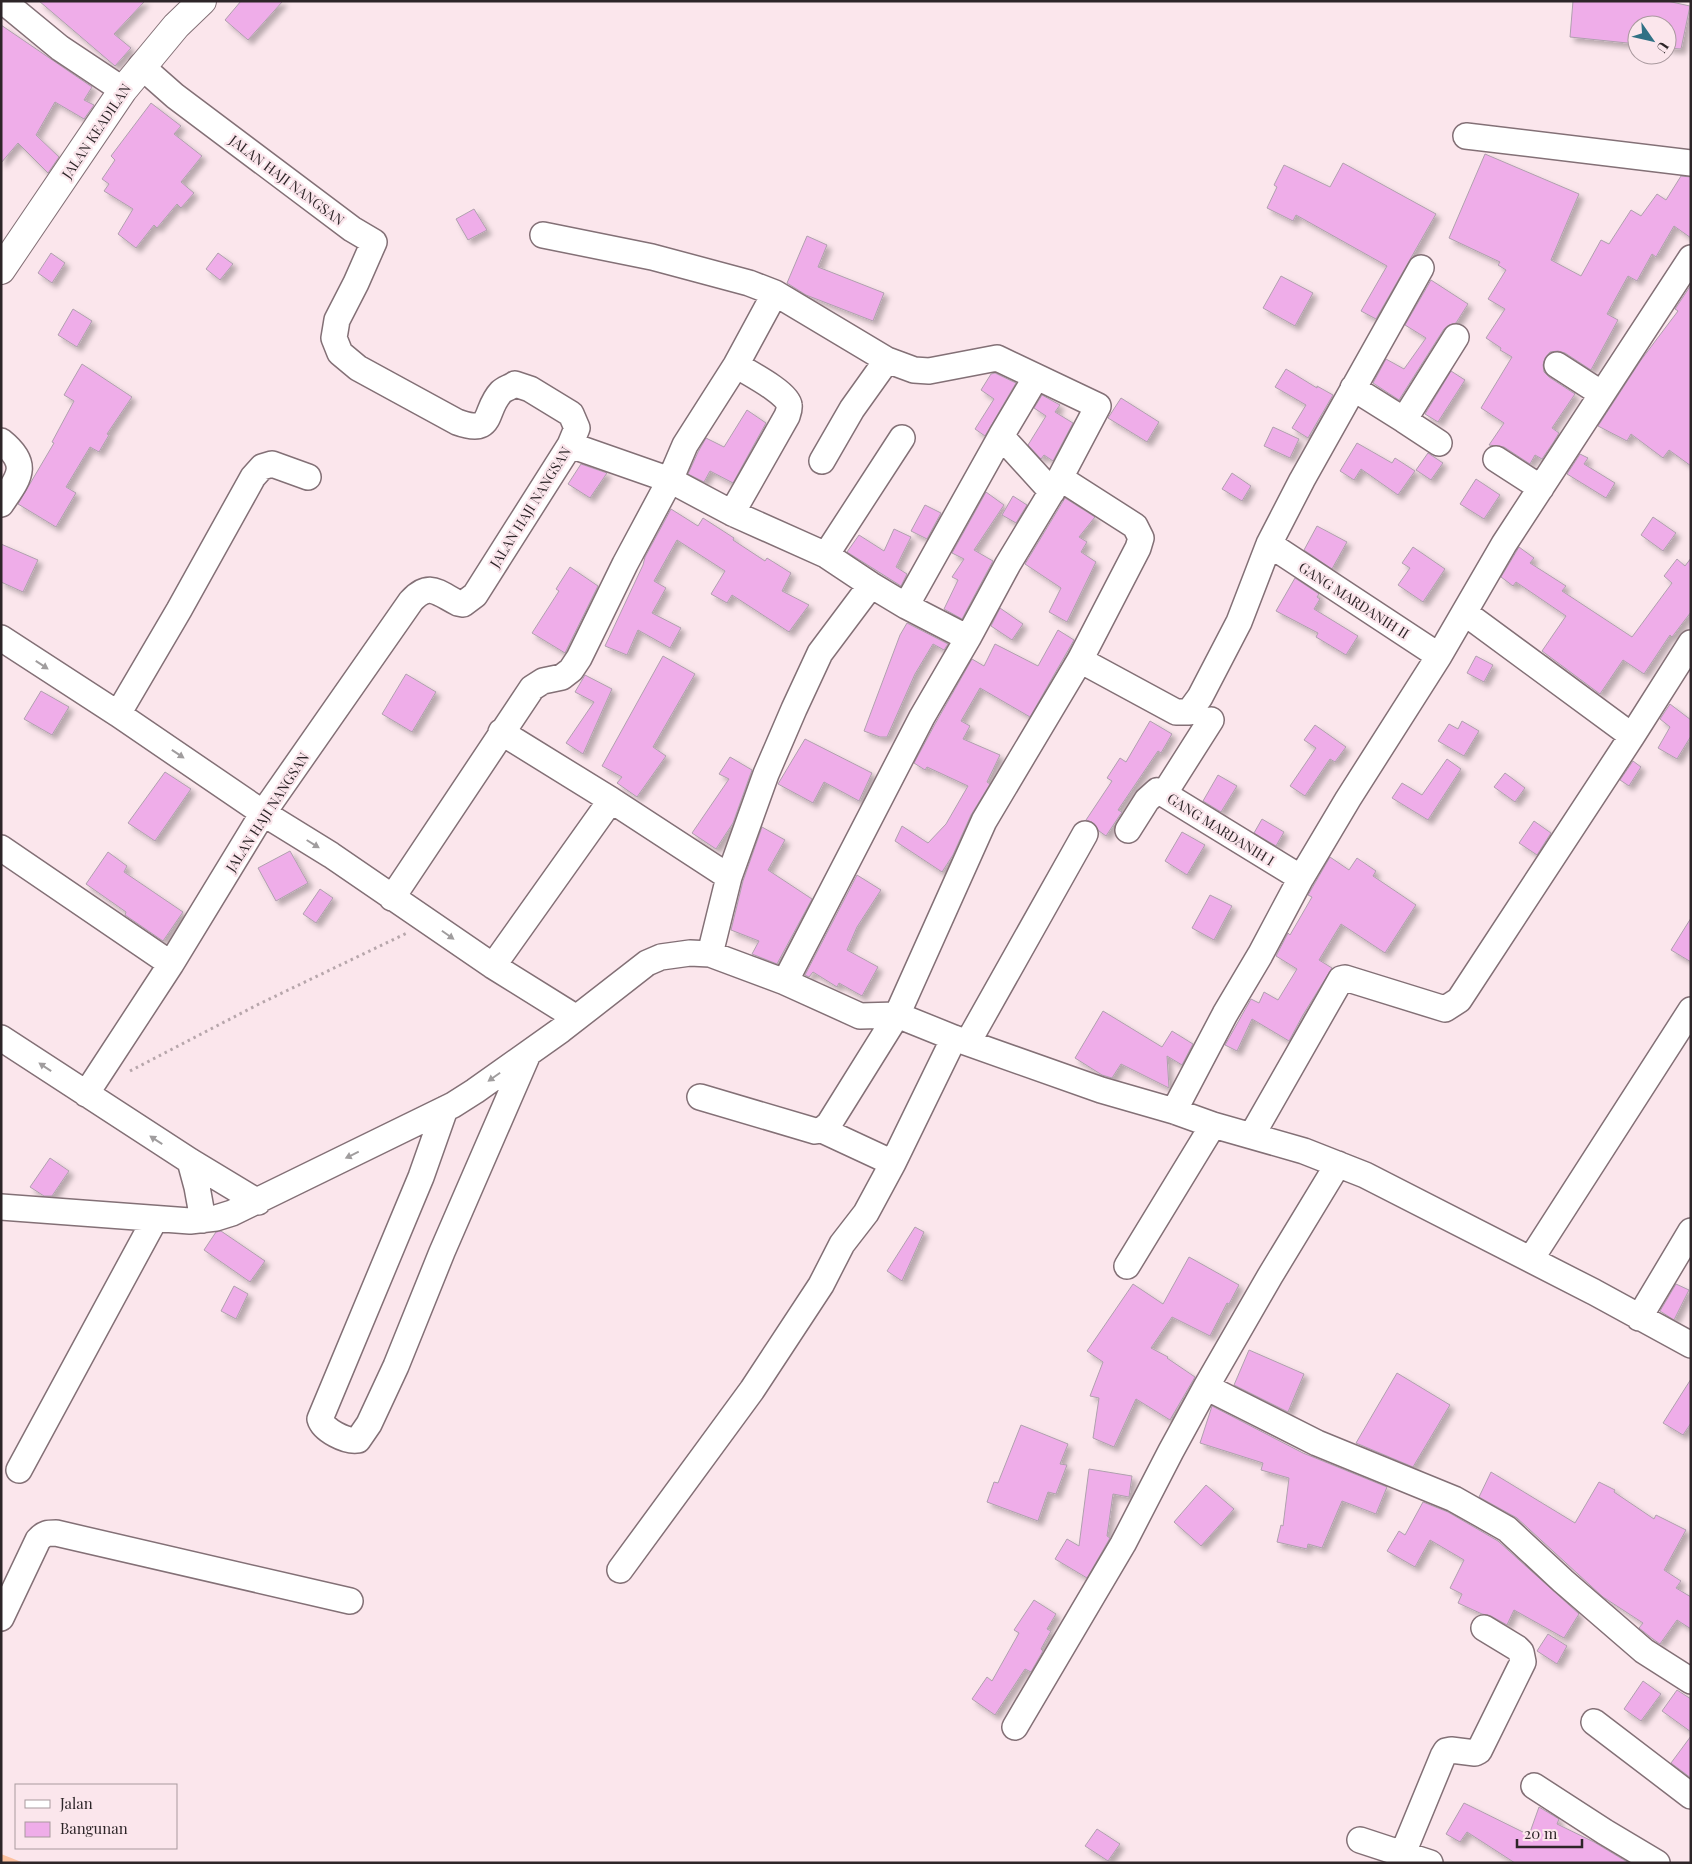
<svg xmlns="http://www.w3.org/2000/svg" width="1692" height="1864" font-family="'Playfair Display',serif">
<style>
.green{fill:#fcc1a0}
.building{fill:#efade9;stroke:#afa0ad;filter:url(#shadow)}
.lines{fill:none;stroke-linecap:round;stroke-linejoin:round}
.minor-casing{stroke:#837076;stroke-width:28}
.major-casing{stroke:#837076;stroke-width:30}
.path{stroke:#b7a6ab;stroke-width:3;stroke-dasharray:2.5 4;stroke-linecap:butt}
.minor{stroke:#fff;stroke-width:25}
.major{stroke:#fff;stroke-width:28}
.oneway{fill:#a09d9e}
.labels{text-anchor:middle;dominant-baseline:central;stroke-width:4.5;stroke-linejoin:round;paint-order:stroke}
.street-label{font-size:14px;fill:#2d2528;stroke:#fbe6ec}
</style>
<defs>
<filter id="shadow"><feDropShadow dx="4.5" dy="4.5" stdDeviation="2.5" flood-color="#0004"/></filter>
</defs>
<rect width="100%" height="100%" fill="#fbe6ec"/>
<path class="green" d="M1,1854L24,1863H1Z"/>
<path class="building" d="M39,1H145L114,34L131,48L115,66Z
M241,1H283L248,40L225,20Z
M1573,1H1667L1690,6L1681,49L1667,48V25H1637V44L1570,37Z
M1,25L92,87L84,100L94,105L84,119L55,102L36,135L59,157L48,173L18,143L1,163Z
M151,103L181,126L174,134L202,156L181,182L194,193L181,208L177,204L157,228L154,225L136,248L118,234L133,209L104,191L109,184L102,179L115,160L111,156Z
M1485,154L1579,194L1551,260L1581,276L1601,240L1609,244L1631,210L1641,216L1657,194L1666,200L1681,176L1691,177V238L1674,226L1656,257L1652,254L1637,281L1628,276L1607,314L1618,320L1591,370L1565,353L1558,351L1550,352L1545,358L1543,365L1544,372L1549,377L1575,394L1552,428L1559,433L1553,443L1542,459L1535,455L1530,464L1504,447L1489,445L1504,423L1481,408L1512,357L1500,350L1501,348L1486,338L1505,309L1488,299L1506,270L1498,265L1500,262L1449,238Z
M1343,163L1436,214L1376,319L1361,311L1387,266L1296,215L1293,221L1267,208L1277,187L1274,185L1284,165L1330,187Z
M474,209L487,230L468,240L456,219Z
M807,236L827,245L818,267L884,293L873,321L806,295L787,283Z
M51,253L65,263L52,283L38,273Z
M218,253L233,264L220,280L206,269Z
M1281,276L1313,293L1295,326L1263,308Z
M1431,280L1468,304L1456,323L1449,325L1444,329L1399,400L1373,383L1386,359L1404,369L1426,338L1405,325Z
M1691,285V466L1669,450L1663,458L1631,434L1627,441L1598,426L1641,360L1678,311L1675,309Z
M73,309L92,321L77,347L58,335Z
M82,364L132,397L107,434L109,435L99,452L90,447L66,487L76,493L56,527L18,504L54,443L52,442L74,401L64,395Z
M1286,369L1317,388V386L1333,395L1308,438L1292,428L1306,405L1275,387Z
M1451,371L1465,380L1438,422L1425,414Z
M995,373L1016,383L985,436L975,429L994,399L981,390L991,374Z
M1042,395L1060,405L1055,412L1073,423L1053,461L1044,455L1041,459L1028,445L1046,416L1034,408Z
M1121,398L1159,422L1147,442L1108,418Z
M747,410L766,423L733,483L710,471L704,482L688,474L698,452L706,438L724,447Z
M1273,427L1299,439L1290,458L1264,446Z
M1357,443L1392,463L1395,458L1415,471L1398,495L1361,469L1354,480L1340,471Z
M1428,453L1443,463L1431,480L1416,470Z
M1580,454L1588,458L1584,464L1615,483L1606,498L1567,474Z
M581,464L607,473L590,498L568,484Z
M1232,473L1251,486L1242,501L1222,489Z
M1476,479L1500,495L1484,519L1460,504Z
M986,492L1004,505L974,550L993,561L962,619L944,609L958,580L952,577L964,559L952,553Z
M1013,496L1027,505L1016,523L1002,515Z
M1065,498L1095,517L1079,537L1087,542L1081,552L1096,562L1067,622L1049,612L1061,588L1025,564Z
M925,505L941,513L927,539L911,531Z
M671,509L698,526L703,518L734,538L733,540L765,561L767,558L791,573L782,591L809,605L789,632L732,595L727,603L711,594L725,571L677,540L654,581L666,588L652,613L681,628L670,648L638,630L627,655L605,646L643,565L645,557Z
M1653,517L1676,533L1663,551L1641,535Z
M1317,526L1347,542L1332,569L1304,550Z
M894,529L911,537L896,567L907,574L901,586L847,552L859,535L884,551Z
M1,544L38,560L23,592L1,582Z
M1413,547L1445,569L1423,602L1398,585L1410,568L1402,563Z
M1519,547L1534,558L1530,563L1566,586L1562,591L1632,637L1672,583L1664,576L1677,559L1685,566L1691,558V612L1672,637L1670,635L1644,674L1623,660L1600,694L1542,651L1566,616L1516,582L1513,586L1501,577Z
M570,567L598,586L565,653L532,633L559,591L556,589Z
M1295,578L1319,594L1317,597L1320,599L1314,609L1358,636L1346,655L1316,637L1318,633L1276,611Z
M1000,608L1023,624L1012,640L991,626Z
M907,623L948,644L944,650L933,644L915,674L887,737H880L864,731L900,635Z
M1058,630L1074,640L1030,717L980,688L961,721L970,726L963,739L1000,755L987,782L990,784L971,815L953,855L942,872L895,841L902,826L928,843L946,824L968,786L927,767L925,770L914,763L935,724L972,659L984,666L995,644L1038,666Z
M663,656L695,674L653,747L666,756L637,797L617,783L622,777L602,766Z
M1476,656L1493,665L1484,682L1467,673Z
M406,674L436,692L412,732L382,714Z
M585,675L612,689L583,754L566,743L594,702L575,692Z
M41,691L69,707L52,735L24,719Z
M1670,704L1691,720V736L1677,759L1658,748L1670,727L1660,719Z
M1150,721L1172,734L1161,753L1158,751L1118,810L1122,812L1106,836L1099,831L1092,822L1086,820L1112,781L1107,778L1120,758L1126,762Z
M1462,721L1479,731L1464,756L1438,741L1449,724L1458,729Z
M1315,725L1346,747L1335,762L1330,759L1305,796L1290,786L1316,748L1304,740Z
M805,739L872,773L859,801L824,782L813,803L778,784Z
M730,757L752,770L733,823L716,849L692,833L729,779L719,774Z
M1447,759L1461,769L1428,820L1392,798L1402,783L1422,795Z
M1633,761L1641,767L1629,786L1620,780Z
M165,772L191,789L155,841L128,823Z
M1505,773L1525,788L1515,802L1494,787Z
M1218,775L1237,786L1221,812L1203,801Z
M1262,819L1284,832L1276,846L1254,833Z
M1534,821L1551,833L1537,855L1519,843Z
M762,827L785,840L768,870L812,899L777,964L752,954L759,941L731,930L743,881Z
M1182,832L1205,845L1187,875L1165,861Z
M290,851L308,883L276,901L258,868Z
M108,852L127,866L124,872L183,912L163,941L125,915L126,912L86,884Z
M1330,857L1349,870L1357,858L1376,871L1373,876L1416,905L1385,953L1341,924L1319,960L1332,968L1303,1015L1289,1041L1252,1019L1237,1051L1225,1045L1251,999L1259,1003L1264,992L1278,1000L1297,969L1276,956L1288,933L1290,935L1312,897L1308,895Z
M857,875L881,890L857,927L847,950L878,967L862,996L839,983L837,987L813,972L809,977L805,975Z
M320,889L333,898L316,923L303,914Z
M1210,895L1232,906L1214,940L1192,928Z
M1691,918V962L1671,950Z
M1103,1011L1162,1047L1172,1031L1193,1044L1182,1065L1167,1056L1169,1088L1121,1064L1112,1078L1102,1075L1075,1058Z
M50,1158L69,1171L52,1196H44L30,1187Z
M915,1227L924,1232L902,1281L887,1271Z
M221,1231L265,1261L250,1282L204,1250L216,1232Z
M1189,1257L1239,1285L1229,1304L1227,1303L1210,1336L1172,1317L1151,1348L1168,1357L1167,1358L1195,1377L1170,1420L1136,1399L1114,1447L1093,1438L1099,1398L1090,1396L1103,1362L1087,1351L1133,1284L1163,1304Z
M1676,1284L1689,1290L1674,1320L1660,1311Z
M234,1286L248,1294L236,1319L221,1311Z
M1249,1350L1304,1374L1288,1412L1234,1385Z
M1397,1373L1450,1405L1413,1467L1356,1443Z
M1691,1379V1423L1683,1435L1663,1423Z
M1212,1406L1303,1453L1387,1487L1376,1514L1342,1501L1322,1548L1308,1544L1307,1549L1277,1542L1281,1525L1283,1526L1289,1478L1261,1470L1263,1463L1200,1443Z
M1021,1425L1068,1444L1060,1464L1067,1465L1056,1494L1048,1492L1038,1521L987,1502L994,1482L998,1483Z
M1089,1469L1132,1476L1129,1497L1113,1494L1107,1536L1110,1538L1087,1578L1055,1559L1067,1539L1079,1546Z
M1491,1472L1575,1523L1599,1482L1615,1490L1614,1492L1654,1519L1656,1515L1686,1530L1664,1570L1681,1581L1676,1588L1691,1597V1629L1677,1620L1660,1644L1653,1639L1639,1628L1643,1623L1603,1597L1517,1518L1479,1497Z
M1206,1485L1234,1509L1201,1546L1174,1522Z
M1423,1502L1448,1512L1498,1541L1579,1614L1564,1638L1514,1610L1507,1625L1491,1616L1482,1614L1458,1603L1462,1594L1450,1588L1464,1560L1430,1540L1415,1567L1387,1551L1399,1531L1405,1535Z
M1034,1600L1056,1614L1047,1629L1051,1631L1041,1649L1043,1651L1031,1672L1025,1669L995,1715L972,1699L987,1677L992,1681L1019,1633L1014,1630Z
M1548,1634L1567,1646L1557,1664L1537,1651Z
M1643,1681L1661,1694L1641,1721L1624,1709Z
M1677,1690L1691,1699V1732L1662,1711Z
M1691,1736V1778L1671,1763Z
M1464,1803L1529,1835L1539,1807L1559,1819L1557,1824L1594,1842L1629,1863H1515L1467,1832L1460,1842L1446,1834Z
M1097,1829L1120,1844L1108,1861L1085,1846Z"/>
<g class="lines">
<defs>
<path id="minor" d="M3,1L60,48L123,90
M1466,136L1691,163
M543,235L652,257L749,283L775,293L887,360L914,370L929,371L997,358L1098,406L1060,478L1008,564L968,638L922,717L785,982
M1557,365L1602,394
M1353,388L1404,420L1456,337
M1404,420L1439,443
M1001,436L1052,492
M1,441C31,465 19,477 1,504
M570,445L670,480L732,513L826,555L871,585L906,606L968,638
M1496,459L1541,488
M822,461L852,409L887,360
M732,513L787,416C788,413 790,408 789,405C788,393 747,372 736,365
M1269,544L1439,656
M826,555L902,438
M906,606L1001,436L1036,377
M1465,613L1632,736
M1,638L118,714L263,813L331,855L493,966L575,1017
M1080,660L1176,712H1189L1200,697L1239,622L1269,544L1302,480L1421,268
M118,714L179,610L253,477L262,467L272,464L308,477
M501,732L611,800L729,877
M1164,794L1211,720
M1128,830L1147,800L1157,791L1164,794L1301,878
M1,848L171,964
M392,898L532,688L543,681L562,677L571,670L579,658L625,564L670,480L685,445L736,365L775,293
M710,954L729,877L766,774L794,709L820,653L871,585
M493,966L611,800
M1,1038L190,1161L258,1202
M968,1042L1085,834
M86,1094L171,964L263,813L411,601C429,581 438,593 458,603L463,604L475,595L570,445L577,428L571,414L530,389L515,384C511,387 504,389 501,392C483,411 495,436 457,422L358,368L340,353L334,338L337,320L356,283L374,242L352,229L175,96L141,66
M700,1097L815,1131L822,1130L829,1124L897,1015L984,821L1080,660L1138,548L1141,538L1135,526L1060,478
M445,1109L421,1177L320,1419C323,1430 346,1442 358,1440L369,1424L396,1366L442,1252L528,1054
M1174,1111L1225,1014L1260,955L1301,878L1348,799L1439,656L1504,544L1691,258
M822,1130L893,1163
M1252,1135L1341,979L1345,978L1445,1009L1459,1000L1632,736L1691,643
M190,1161L197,1187L203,1220
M1,1207L190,1221L216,1218L232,1213L453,1105L475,1091L561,1030L647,963L661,957L690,953L710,954L785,982L860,1016L897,1015L954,1038L1101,1090L1174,1111L1213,1125L1304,1151L1365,1175L1594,1292L1691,1345
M1531,1259L1691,1010
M1127,1266L1213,1125
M1639,1318L1691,1231
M1206,1387L1317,1443L1454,1499L1507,1529L1563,1581L1644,1651L1691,1681
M19,1470L155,1219
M620,1570L752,1390L821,1285L842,1244L866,1213L893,1163L954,1038
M1,1618L38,1540C44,1533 48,1533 56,1533L350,1601
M1594,1722L1691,1796
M1015,1727L1123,1544L1171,1451L1206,1387L1270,1276L1338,1164
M1534,1786L1605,1832L1657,1863
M1360,1840L1430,1863
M1403,1853L1443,1756L1446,1751L1451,1750L1475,1753L1479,1751L1523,1662L1521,1652L1517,1648L1484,1628"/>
<path id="major" d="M1,270L123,90L176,26L202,1"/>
</defs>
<use href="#minor" class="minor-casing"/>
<use href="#major" class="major-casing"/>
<path class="path" d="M130,1071L257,1005L407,933"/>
<use href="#minor" class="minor"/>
<use href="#major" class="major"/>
</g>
<defs><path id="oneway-solid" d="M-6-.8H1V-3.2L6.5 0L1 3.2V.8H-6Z" transform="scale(1.25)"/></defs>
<g class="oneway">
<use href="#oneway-solid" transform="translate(42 665) rotate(33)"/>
<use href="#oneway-solid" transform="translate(178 754) rotate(34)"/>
<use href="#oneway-solid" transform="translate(313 844) rotate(32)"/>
<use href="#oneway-solid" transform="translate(448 935) rotate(35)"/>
<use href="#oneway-solid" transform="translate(45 1067) rotate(-146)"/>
<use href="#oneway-solid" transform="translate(494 1077) rotate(145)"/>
<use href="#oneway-solid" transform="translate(156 1140) rotate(-147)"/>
<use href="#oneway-solid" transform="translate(352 1155) rotate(154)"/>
</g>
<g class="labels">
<g class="street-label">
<text transform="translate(96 131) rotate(-56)">JALAN KEADILAN</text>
<text transform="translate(287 180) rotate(37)">JALAN HAJI NANGSAN</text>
<text transform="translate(530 507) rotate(-58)">JALAN HAJI NANGSAN</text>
<text transform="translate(1354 600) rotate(33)">GANG MARDANIH II</text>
<text transform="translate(267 812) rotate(-57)">JALAN HAJI NANGSAN</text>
<text transform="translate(1221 829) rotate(32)">GANG MARDANIH I</text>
</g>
</g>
<rect width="1692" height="1864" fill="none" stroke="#2d2528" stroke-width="5"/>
<rect x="15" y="1784" width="162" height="65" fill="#fbe6ec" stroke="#a9999e"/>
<rect x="25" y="1800" width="25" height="8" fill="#ffffff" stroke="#a9999e"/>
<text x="60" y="1809" font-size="15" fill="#2d2528">Jalan</text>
<rect x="25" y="1822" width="25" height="15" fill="#efade9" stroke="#a9999e"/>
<text x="60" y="1834" font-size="15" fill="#2d2528">Bangunan</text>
<g transform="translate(1652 40) rotate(124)"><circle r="24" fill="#fbe6ec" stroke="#a9999e"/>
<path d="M0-4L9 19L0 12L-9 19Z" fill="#307185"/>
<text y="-8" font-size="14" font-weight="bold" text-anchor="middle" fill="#2d2528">U</text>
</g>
<path d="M1517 1839v8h65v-8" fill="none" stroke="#2d2528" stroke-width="2.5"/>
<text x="1524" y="1839" font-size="15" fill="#2d2528" stroke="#fbe6ec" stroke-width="4" paint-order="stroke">20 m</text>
</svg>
